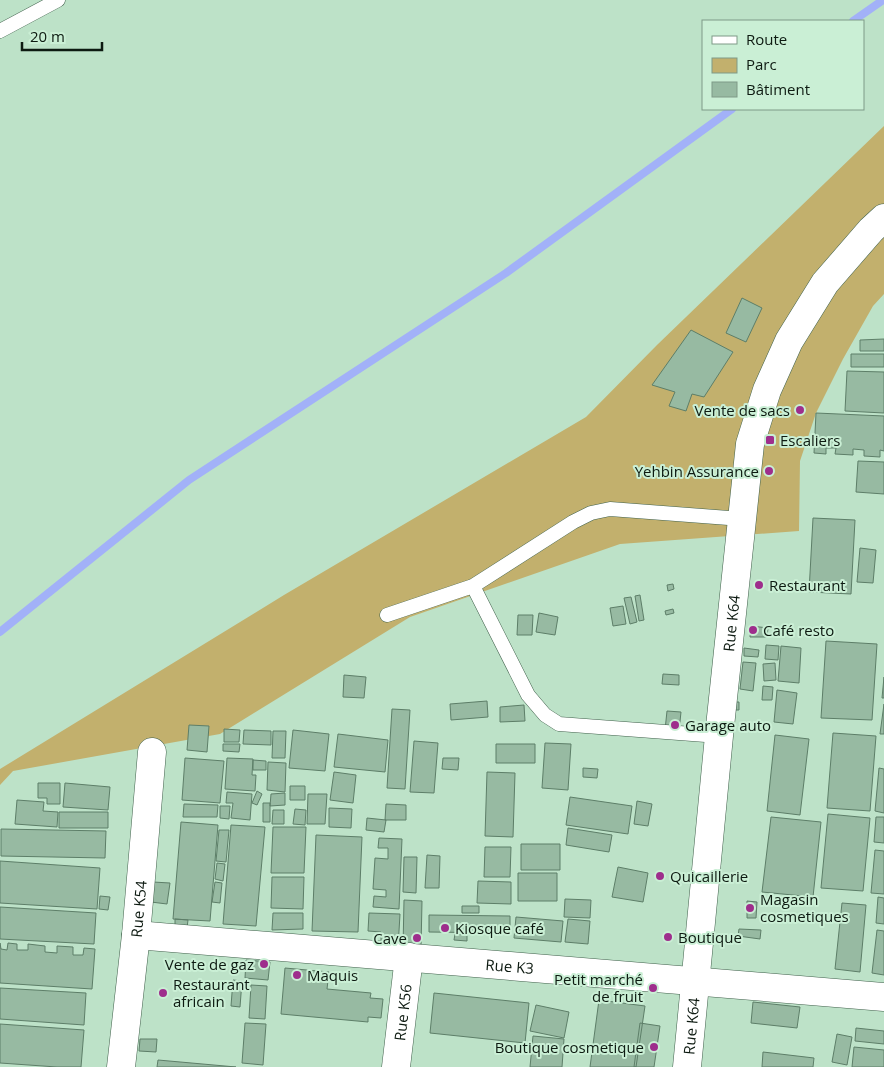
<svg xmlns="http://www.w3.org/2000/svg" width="884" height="1067" font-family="'Open Sans',sans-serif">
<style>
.green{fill:#c2b06d}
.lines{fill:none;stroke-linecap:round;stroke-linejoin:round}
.stream{stroke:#a2b1f8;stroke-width:8}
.building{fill:#97baa2;stroke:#5d7e68}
.lane-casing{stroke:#41614c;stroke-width:15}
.street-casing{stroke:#41614c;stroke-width:29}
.secondary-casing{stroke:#41614c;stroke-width:29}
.lane{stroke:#fff;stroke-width:14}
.street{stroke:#fff;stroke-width:28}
.secondary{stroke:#fff;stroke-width:28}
.poi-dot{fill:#9e2e8c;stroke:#caefd5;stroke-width:2}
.labels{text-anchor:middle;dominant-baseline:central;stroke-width:4;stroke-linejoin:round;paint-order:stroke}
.poi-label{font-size:15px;fill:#0d1a11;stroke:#caefd5;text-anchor:start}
.street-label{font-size:15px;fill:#0d1a11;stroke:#caefd5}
</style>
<rect width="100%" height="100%" fill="#bde2c8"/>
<path class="green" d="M884,126V294L873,306L843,359L816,413L800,461L799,531L620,544L410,617L220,734L13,771L0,785V769L284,595L586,417L657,345Z"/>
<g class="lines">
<path class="stream" d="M853,21L883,0
M0,632L189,480L506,273L732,109"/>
</g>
<path class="building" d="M742,298L762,308L746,342L726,333Z
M691,330L733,352L704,397L692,394L686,411L669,406L675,392L652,385Z
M884,339V351H860V340Z
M851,354H884V367H851Z
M847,371L884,372V413L845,411Z
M816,413L884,416V451L880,450V457L864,456V450L853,449V455L835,454L836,448H826V454L814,453Z
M858,461L884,462V494L856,492Z
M813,518L855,520L851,594L809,592Z
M860,548L876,550L873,583L857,582Z
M673,584L674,589L668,591L667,585Z
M640,595L644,620L639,621L635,596Z
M631,597L637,622L630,624L624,598Z
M623,606L626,624L613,626L610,608Z
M673,609L674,613L666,615L665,611Z
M539,613L558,617L555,635L536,632Z
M518,615H533L532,635H517Z
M751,626L768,628L767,637H750Z
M826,641L877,644L872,720L821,718Z
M766,645L779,646L778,660L765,659Z
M781,646L801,648L799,683L778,681Z
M744,648L759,650L758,657L744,656Z
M743,662L756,663L753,691L740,689Z
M775,663L776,680L764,681L763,664Z
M663,674L679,675V685L662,684Z
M344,675L366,677L364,698L343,697Z
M884,677V698H882Z
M763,686L773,687L772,700H762Z
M777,690L797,693L793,724L774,722Z
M487,701L488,717L451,720L450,704Z
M731,702H739V710H731Z
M884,704V734H880Z
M524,705L525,721L500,722V707Z
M392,709L410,710L405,789L387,788Z
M667,711L681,712L679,731L665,730Z
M189,725L209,726L207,752L187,750Z
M224,729L240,730L239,742H224Z
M244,730L271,731V745L243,744Z
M293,730L329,734L325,771L289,768Z
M273,731H286L285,758H272Z
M833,733L876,736L870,811L827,808Z
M338,734L388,740L385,772L334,767Z
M775,735L809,739L800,815L767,811Z
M414,741L438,743L434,793L410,792Z
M545,743L571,744L568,790L542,788Z
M223,744H240L239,752L223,751Z
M496,744H535V763H496Z
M185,758L224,761L220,803L182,800Z
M227,758L253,759L252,775H256L255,791L225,789Z
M443,758H459L458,770L442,769Z
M253,760L266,761V770H253Z
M268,762L286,763L285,792L267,790Z
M583,768L598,769L597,778L583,777Z
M879,768L884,769V813L875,811Z
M334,772L356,775L353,803L330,800Z
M487,772L515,773L513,837L485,836Z
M38,783H60V804H47V798H38Z
M65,783L110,787L108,810L63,807Z
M290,786H305V800H290Z
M257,791L262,794L257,805L252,803Z
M227,792L252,794L250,820L231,818L233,803H226Z
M285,793V805L270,806L271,794Z
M308,794H327L325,824H307Z
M570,797L632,806L628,834L566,825Z
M17,800L44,802L43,811L58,812L57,827L15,824Z
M637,801L652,804L648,826L634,824Z
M263,803H270V822H263Z
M184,804L218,805L217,817H183Z
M386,804L406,805V820H385Z
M220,806H230L229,819L220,818Z
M329,808L352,809L351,828L329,827Z
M295,809L306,810L305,825L293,824Z
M273,810H284V824H272Z
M59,812H108V828H59Z
M828,814L870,818L863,891L821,888Z
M771,817L821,822L813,897L762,892Z
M876,817H884V843L874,842Z
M367,818L386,820L384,832L366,830Z
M181,822L218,825L210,921L173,919Z
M231,825L265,827L256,926L223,924Z
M273,827H306L304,873H271Z
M568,828L612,835L609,852L566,845Z
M1,829L106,831L105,858L1,856Z
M219,830H229L226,862L216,861Z
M316,835L362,837L358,932L312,931Z
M379,838L402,839L399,909L373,907L374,896L386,897V890L373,889L375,858L388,859V848H378Z
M521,844H560V870H521Z
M485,847H511L510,877H484Z
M875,850L884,851V894L871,893Z
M427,855L440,856L439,888H425Z
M404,857H417L416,893L403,892Z
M0,861L100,868L97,909L0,903Z
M217,863L225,864L223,881L215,879Z
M618,867L648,873L643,902L612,897Z
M518,873H557V901H518Z
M272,877H304L303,909L271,908Z
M478,881L511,882V904L477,903Z
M153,882L170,883L167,904L151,902Z
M215,882L222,883L220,903L212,902Z
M100,896L110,897L108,910L99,909Z
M878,897L884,898V924L876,923Z
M565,899L591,900L590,918L564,917Z
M404,900L422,901L421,948H403Z
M747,901L757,902L756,918H747Z
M842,903L866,905L860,972L835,969Z
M462,906H479V913H462Z
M0,907L96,913L94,944L0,939Z
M273,913H303V929L272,930Z
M369,913L400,914L398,948H381V932L368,931Z
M429,915L510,916V933L429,932Z
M516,917L563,921L561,942L514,938Z
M175,919L188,920L187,928H175Z
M568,919L590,921L588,944L565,942Z
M739,929L761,930L760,939L738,936Z
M877,930L884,931V975L872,973Z
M455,934L467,935V941L454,940Z
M0,943L1,949L7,950L8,943L17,944V950H28V944L45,946V952L57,953V946L73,947V955H83L84,948L95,949L92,989L0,983Z
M246,960L270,962L268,980L245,978Z
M285,968L329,972L327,989L371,993L370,998L383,999L381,1018L368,1017V1022L281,1014Z
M233,980L242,981L240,1007L231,1006Z
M251,985L267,986L265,1019L249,1018Z
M0,988L86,993L84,1025L0,1019Z
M434,993L529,1003L525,1043L430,1033Z
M599,1000L645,1006L636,1067H590Z
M753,1002L800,1007L797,1028L751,1023Z
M536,1005L569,1012L564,1038L530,1031Z
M245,1023L266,1024L263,1065L242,1063Z
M640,1023L660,1026L654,1067H634Z
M0,1024L84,1030L81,1067H57L0,1063Z
M856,1028L884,1031V1044L855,1041Z
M837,1034L852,1037L847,1065L832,1062Z
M533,1036L564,1039L562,1067H530Z
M140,1039H157L156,1052L139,1051Z
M854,1047L884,1050V1067H852Z
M763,1052L814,1058L813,1067H762Z
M158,1060L236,1067H157Z"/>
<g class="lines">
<defs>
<path id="lane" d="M0,31L58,0
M473,586L528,695L545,715L559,724L719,736
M387,615L473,586L573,522L591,513L610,509L742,519"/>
<g id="street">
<path id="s1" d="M136,935L884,997"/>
<path id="s2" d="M121,1067L136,935L152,752"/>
<path id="s3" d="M396,1067L409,957"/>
</g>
<g id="secondary">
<path id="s4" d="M687,1067L719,736L750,444L767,390L789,341L825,283L871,230L884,218"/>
</g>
</defs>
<use href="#lane" class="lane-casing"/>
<use href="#street" class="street-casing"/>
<use href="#secondary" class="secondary-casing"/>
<use href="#lane" class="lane"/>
<use href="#street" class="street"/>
<use href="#secondary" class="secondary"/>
</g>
<g class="poi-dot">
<circle cx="800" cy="410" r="5"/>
<rect x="765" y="435" width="10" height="10" rx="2.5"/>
<circle cx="769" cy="471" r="5"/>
<circle cx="759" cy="585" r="5"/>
<circle cx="753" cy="630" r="5"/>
<circle cx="675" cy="725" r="5"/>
<circle cx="660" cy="876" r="5"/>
<circle cx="750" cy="908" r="5"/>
<circle cx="445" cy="928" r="5"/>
<circle cx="668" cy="937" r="5"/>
<circle cx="417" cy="938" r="5"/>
<circle cx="264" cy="964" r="5"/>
<circle cx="297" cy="975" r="5"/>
<circle cx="653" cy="988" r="5"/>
<circle cx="163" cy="993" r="5"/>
<circle cx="654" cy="1047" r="5"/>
</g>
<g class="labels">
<g class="poi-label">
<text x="790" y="410" text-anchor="end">Vente de sacs</text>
<text x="780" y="440">Escaliers</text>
<text x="759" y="471" text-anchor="end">Yehbin Assurance</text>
<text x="769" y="585">Restaurant</text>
<text x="763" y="630">Café resto</text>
<text x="685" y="725">Garage auto</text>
<text x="670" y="876">Quicaillerie</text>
<text x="760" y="899">Magasin<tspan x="760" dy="17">cosmetiques</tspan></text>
<text x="455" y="928">Kiosque café</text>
<text x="678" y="937">Boutique</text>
<text x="407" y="938" text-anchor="end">Cave</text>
<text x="254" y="964" text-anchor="end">Vente de gaz</text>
<text x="307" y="975">Maquis</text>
<text x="643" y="979" text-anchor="end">Petit marché<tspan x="643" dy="17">de fruit</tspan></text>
<text x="173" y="984">Restaurant<tspan x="173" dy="17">africain</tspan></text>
<text x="644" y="1047" text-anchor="end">Boutique cosmetique</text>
</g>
<g class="street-label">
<text stroke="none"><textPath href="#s4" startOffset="446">Rue K64</textPath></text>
<text stroke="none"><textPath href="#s2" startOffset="159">Rue K54</textPath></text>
<text stroke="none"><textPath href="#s1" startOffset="375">Rue K3</textPath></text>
<text stroke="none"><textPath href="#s3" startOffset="55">Rue K56</textPath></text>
<text stroke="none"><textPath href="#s4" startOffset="41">Rue K64</textPath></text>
</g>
</g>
<rect x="702" y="20" width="162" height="90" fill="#caefd5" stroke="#7e9a87"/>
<rect x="712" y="36" width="25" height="8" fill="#ffffff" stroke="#7e9a87"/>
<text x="746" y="45" font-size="15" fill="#0d1a11">Route</text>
<rect x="712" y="58" width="25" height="15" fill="#c2b06d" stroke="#7e9a87"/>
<text x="746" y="70" font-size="15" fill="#0d1a11">Parc</text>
<rect x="712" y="82" width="25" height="15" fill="#97baa2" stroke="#7e9a87"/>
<text x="746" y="95" font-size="15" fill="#0d1a11">Bâtiment</text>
<path d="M22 42v8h80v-8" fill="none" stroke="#0d1a11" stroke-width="2.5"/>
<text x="30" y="42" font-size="15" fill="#0d1a11" stroke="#caefd5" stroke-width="4" paint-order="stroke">20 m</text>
</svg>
